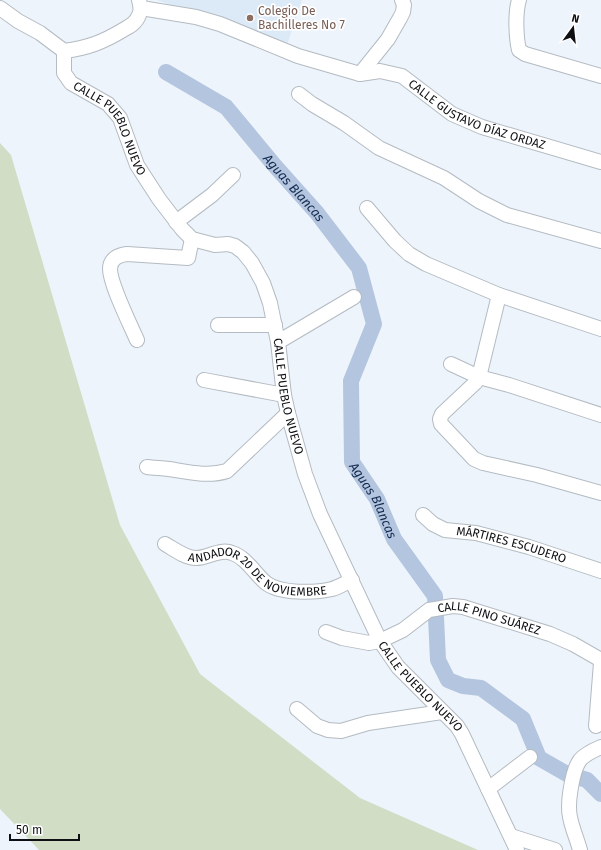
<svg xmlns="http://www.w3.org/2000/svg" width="601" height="850" font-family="'Fira Sans',sans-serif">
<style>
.built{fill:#dce9f6}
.green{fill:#d2ddc6}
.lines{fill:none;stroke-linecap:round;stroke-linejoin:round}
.river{stroke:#b4c5df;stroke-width:16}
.minor-casing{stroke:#b4bbc2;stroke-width:16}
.minor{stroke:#fff;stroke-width:14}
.education-dot{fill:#8d6e63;stroke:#fff;stroke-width:1.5}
.labels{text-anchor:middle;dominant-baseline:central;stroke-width:3.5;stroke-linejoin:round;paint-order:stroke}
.education-label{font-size:12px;fill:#785e54;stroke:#fff;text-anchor:start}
.street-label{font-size:12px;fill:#0d0f12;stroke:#fff}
.water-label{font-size:13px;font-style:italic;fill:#132a4e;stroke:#fff}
</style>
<rect width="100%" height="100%" fill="#edf4fc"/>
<path class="built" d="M157,0H302L286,48Z"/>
<path class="green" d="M0,143L11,155L120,525L200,674L360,798L478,850H39L0,809Z"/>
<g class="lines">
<path class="river" id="s1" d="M166,72L226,107L275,166L317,213L359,268L374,324L351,381L352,462L377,499L394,539L435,596L438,660L448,680L463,686L481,688L523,719L539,758L567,774L587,780L601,794"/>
<defs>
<g id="minor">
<path id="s2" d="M139,0C140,5 142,10 139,15C136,23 130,26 123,30C103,42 88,48 64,51V73L71,83L108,104L120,118L137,165L159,199L182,229L192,239L215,245L228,244L235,246L243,252L252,263L263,283L270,303L278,342L284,395L288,413L305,474L320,514L380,641L398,667L457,726L462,734L517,850"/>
<path d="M519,0C515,13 516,37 519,50L525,54L601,76"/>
<path d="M0,8L18,21L40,33L64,51"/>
<path id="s3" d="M141,8L196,17L220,24L298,56L360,74L380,71L402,76L452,114L482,127L601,162"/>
<path d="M360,74L388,39L400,18L403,12L404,5L402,0"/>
<path d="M299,94L312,104L344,123L379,148L444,178L479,201L507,215L601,241"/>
<path d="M367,208L395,241L409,254L426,264L499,295L601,329"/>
<path d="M176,222L212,195L233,175"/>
<path d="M499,295L479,377L475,383L442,414L440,419L441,424L474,459L483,463L537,475L601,493"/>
<path d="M218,325H275"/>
<path d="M137,340C130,324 110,284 110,269C110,259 118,255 127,254L188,258L192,239"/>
<path d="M278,342L354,297"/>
<path d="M451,364L479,377L509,385L601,415"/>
<path d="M204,380L284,395"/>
<path d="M147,467C154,468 161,468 169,469C188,472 208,477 227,471L288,413"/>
<path id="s4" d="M423,515L433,524L445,530L476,533L529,547L601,571"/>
<path id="s5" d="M165,544C174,549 185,558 196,558C208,558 220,548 232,553C247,558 254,573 266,583C280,594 315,593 332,589C339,587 345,583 352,580"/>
<path id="s6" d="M326,632L342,638L369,643L380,641L403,630L429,610L453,606L463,607L550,634L573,644L601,660"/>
<path d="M297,709L317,726L328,730L341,731L368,723L442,712"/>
<path d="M596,726L601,663"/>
<path d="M488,789L530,757"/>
<path d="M511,836L555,850"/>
<path d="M580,850C577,839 572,828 570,817C567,804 572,771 580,760C585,754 594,750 601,747"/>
</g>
</defs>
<use href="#minor" class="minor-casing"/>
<use href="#minor" class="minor"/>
</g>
<circle class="education-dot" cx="250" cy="18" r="4"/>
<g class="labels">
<g class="education-label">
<text x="258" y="11">Colegio De<tspan x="258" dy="14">Bachilleres No 7</tspan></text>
</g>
<g class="street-label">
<text stroke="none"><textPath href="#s3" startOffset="358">CALLE GUSTAVO DÍAZ ORDAZ</textPath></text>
<text stroke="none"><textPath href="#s2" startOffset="198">CALLE PUEBLO NUEVO</textPath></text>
<text stroke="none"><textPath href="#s2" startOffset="546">CALLE PUEBLO NUEVO</textPath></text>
<text stroke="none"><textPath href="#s4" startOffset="95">MÁRTIRES ESCUDERO</textPath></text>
<text stroke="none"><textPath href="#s5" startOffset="103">ANDADOR 20 DE NOVIEMBRE</textPath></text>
<text stroke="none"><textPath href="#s6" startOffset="176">CALLE PINO SUÁREZ</textPath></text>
<text stroke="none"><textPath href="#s2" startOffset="870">CALLE PUEBLO NUEVO</textPath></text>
</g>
<g class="water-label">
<text stroke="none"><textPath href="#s1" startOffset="175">Aguas Blancas</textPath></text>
<text stroke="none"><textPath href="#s1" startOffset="523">Aguas Blancas</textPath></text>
</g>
</g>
<g transform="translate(573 28) rotate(15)" stroke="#ffffff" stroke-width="3" paint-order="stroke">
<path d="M0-3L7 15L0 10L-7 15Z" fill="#0d0f12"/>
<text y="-6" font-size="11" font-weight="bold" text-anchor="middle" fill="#0d0f12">N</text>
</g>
<path d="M10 834v6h69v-6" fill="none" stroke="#0d0f12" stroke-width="2"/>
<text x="16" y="834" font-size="12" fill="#0d0f12" stroke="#ffffff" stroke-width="3" paint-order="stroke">50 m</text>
</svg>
